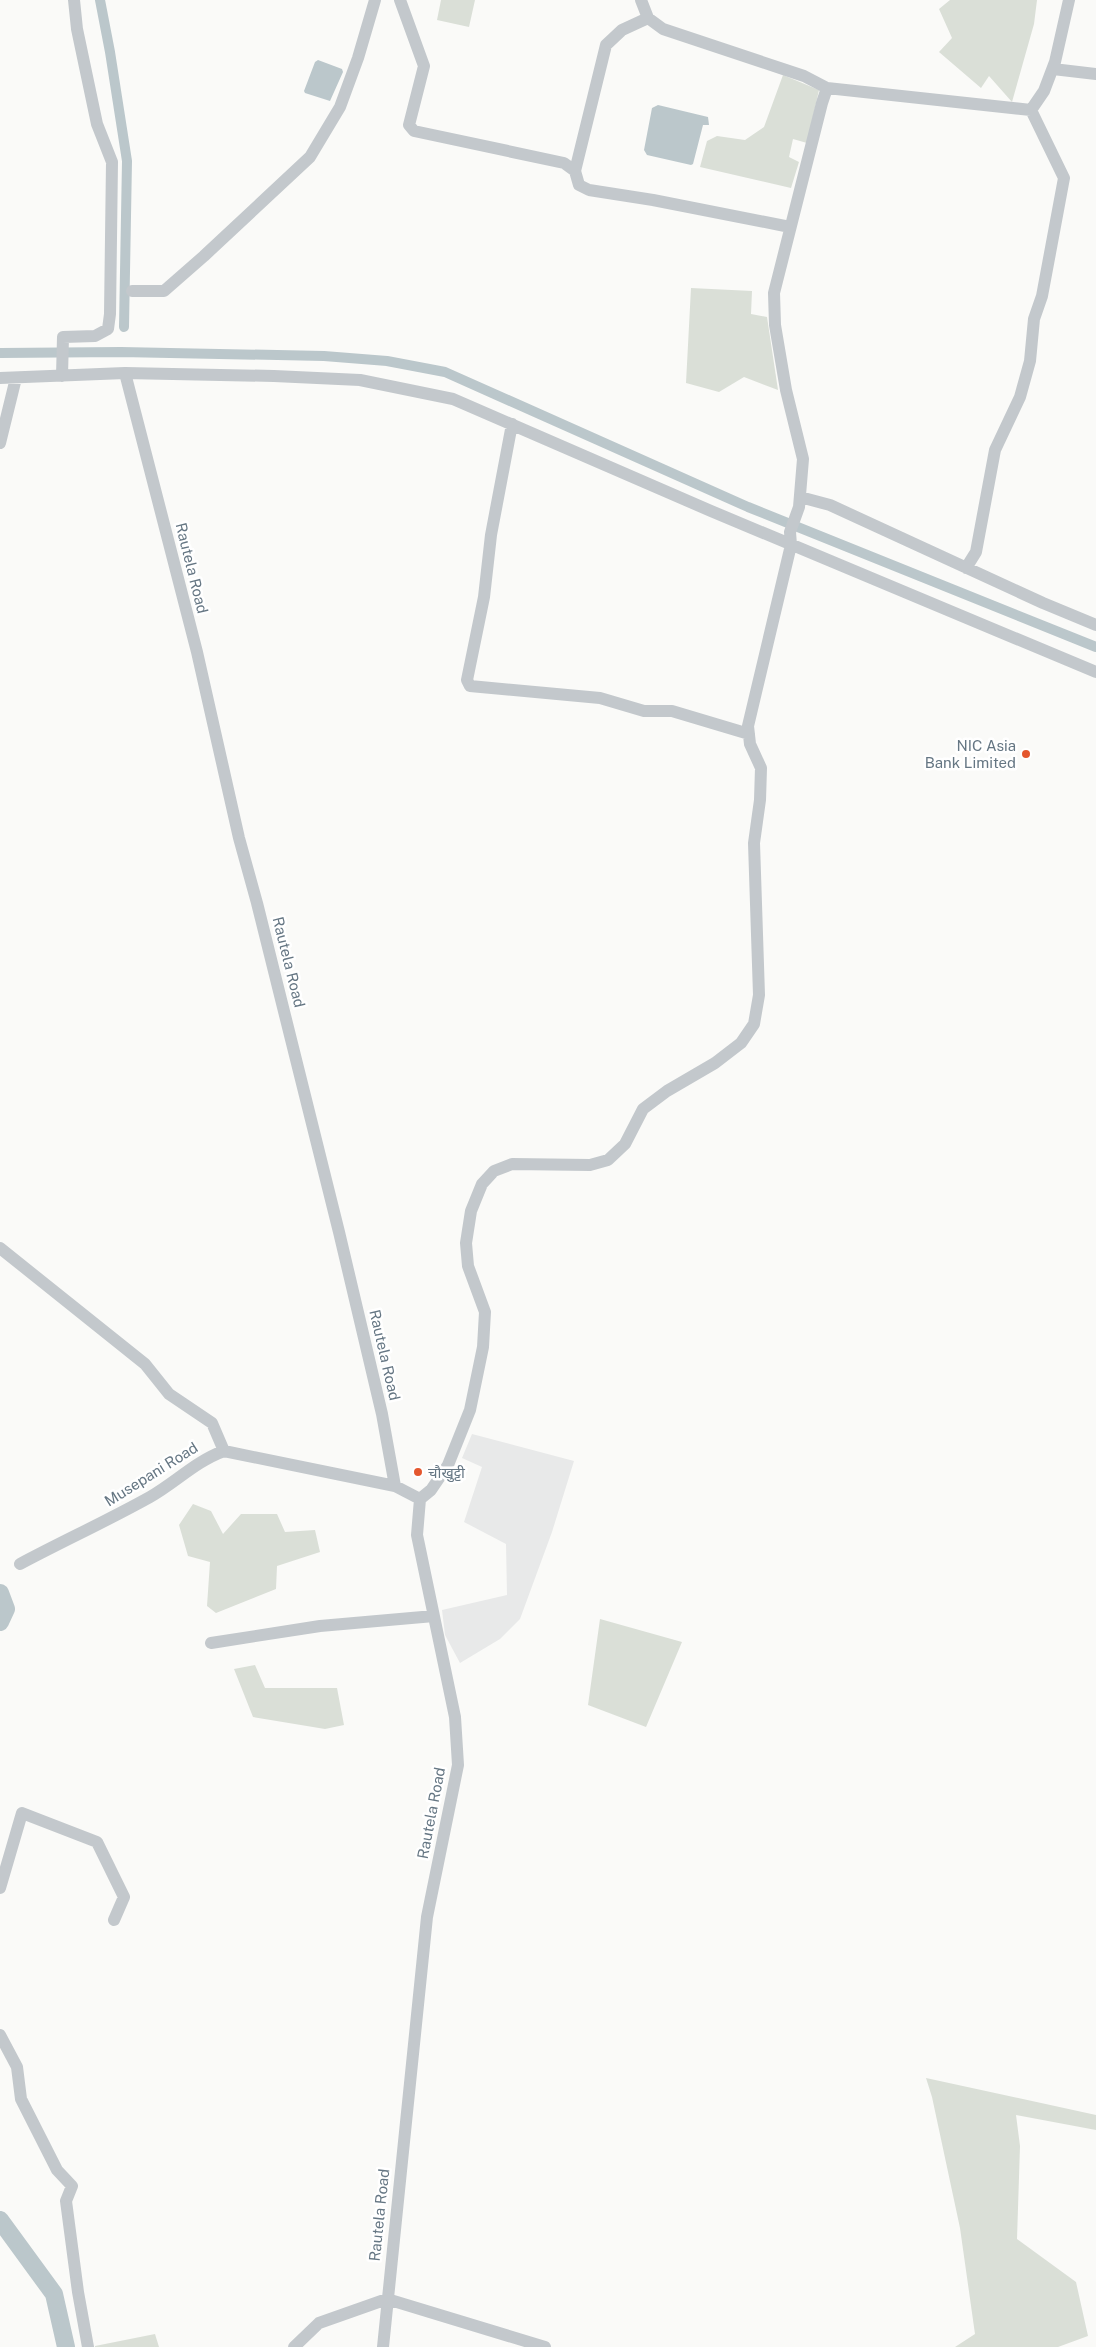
<svg xmlns="http://www.w3.org/2000/svg" width="1096" height="2347" font-family="'Public Sans','Noto Sans Devanagari',sans-serif">
<style>
.built{fill:#e8e9e9}
.green{fill:#dadfd7}
.water{fill:#bbc7cb}
.lines{fill:none;stroke-linecap:round;stroke-linejoin:round}
.canal{stroke:#bbc7cb;stroke-width:10}
.river{stroke:#bbc7cb;stroke-width:18}
.minor{stroke:#c3c8cc;stroke-width:12}
.poi-dot{fill:#e4572e;stroke:#fff;stroke-width:2}
.labels{text-anchor:middle;dominant-baseline:central;stroke-width:5;stroke-linejoin:round;paint-order:stroke}
.street-label{font-size:15px;fill:#657683;stroke:#fff}
.poi-label{font-size:15px;fill:#657683;stroke:#fff;text-anchor:end}
</style>
<rect width="100%" height="100%" fill="#fafaf8"/>
<path class="built" d="M472,1434L574,1461L552,1532L520,1619L500,1639L460,1663L445,1635L442,1610L507,1595L506,1544L464,1522L482,1467L462,1458Z"/>
<path class="green" d="M441,0H475L469,27L437,20Z
M950,0H1037L1034,24L1012,102L989,76L981,88L939,52L952,38L939,9Z
M783,75L819,90L807,143L793,139L789,157L799,162L791,188L700,167L707,141L717,136L745,140L764,127Z
M691,288L752,291L751,314L767,317L778,390L744,377L719,392L686,383Z
M193,1504L211,1511L223,1534L241,1514H277L285,1532L315,1530L320,1552L277,1566L276,1589L216,1613L207,1606L210,1562L188,1556L179,1525Z
M600,1619L682,1642L646,1727L588,1705Z
M255,1665L265,1688H337L344,1725L325,1729L253,1717L234,1669Z
M926,2078L1096,2115V2130L1016,2115L1020,2146L1017,2239L1076,2282L1088,2336L1058,2347H955L975,2334L960,2228L932,2097Z
M155,2334L159,2347H95V2346Z"/>
<path class="water" d="M318,60L342,69L343,72L330,101L305,93L304,91L315,62Z
M658,105L708,117L709,125H703L693,164L691,165L647,155L644,150L652,108Z"/>
<g class="lines">
<path class="canal" d="M100,0L110,52L127,161L124,327
M0,353L121,352L324,356L387,361L445,372L748,507L1096,647"/>
<path class="river" d="M0,1593L6,1609L0,1622
M0,2220L54,2294L66,2347"/>
<path class="minor" d="M400,0L424,66L409,125L414,131L564,163L575,171L579,185L589,190L653,200L790,227
M641,0L648,18L663,29L804,76L827,88
M1053,69L1096,74
M575,171L606,45L622,30L648,18
M132,291H164L204,256L310,157L340,107L358,58L375,0
M125,373L197,652L239,838L257,903L339,1232L382,1414L395,1486
M62,376L63,337L95,336L108,329L110,314L112,162L97,124L77,29L74,0
M0,378L125,373L274,376L360,380L453,399L711,511L1096,672
M512,424L491,535L484,597L467,680L470,686L600,698L644,711H672L749,734
M0,443L16,378
M800,497L830,505L1043,603L1096,625
M966,568L976,552L995,450L1020,397L1030,361L1034,319L1042,296L1064,178L1031,110
M0,1248L145,1364L169,1394L212,1423L224,1451
M420,1499L431,1490L448,1465L470,1410L483,1347L485,1312L468,1266L466,1243L471,1211L482,1184L494,1171L512,1164L590,1165L608,1160L625,1144L643,1109L667,1091L715,1063L741,1043L754,1024L759,995L754,843L760,800L761,768L750,744L748,726L791,545L790,532L799,507L803,459L786,390L775,325L774,293L822,103L827,88L1031,110L1044,91L1055,62L1069,0
M20,1564C63,1541 107,1521 150,1497C175,1483 196,1461 224,1451L395,1486L420,1499
M211,1643L320,1626L434,1616
M0,1888L22,1813L97,1842L124,1897L114,1920
M0,2035L17,2067L21,2099L57,2170L72,2186L66,2201L78,2292L88,2347
M294,2347L319,2323L387,2299L545,2347
M383,2347L427,1917L458,1765L455,1717L417,1535L420,1499"/>
</g>
<g class="poi-dot">
<circle cx="1026" cy="754" r="5"/>
<circle cx="418" cy="1472" r="5"/>
</g>
<g class="labels">
<g class="street-label">
<text transform="translate(192 568) rotate(76)">Rautela Road</text>
<text transform="translate(289 962) rotate(76)">Rautela Road</text>
<text transform="translate(385 1355) rotate(77)">Rautela Road</text>
<text transform="translate(151 1474) rotate(-32)">Musepani Road</text>
<text transform="translate(431 1813) rotate(-79)">Rautela Road</text>
<text transform="translate(379 2215) rotate(-84)">Rautela Road</text>
</g>
<g class="poi-label">
<text x="1016" y="745">NIC Asia<tspan x="1016" dy="17">Bank Limited</tspan></text>
<text x="428" y="1472" text-anchor="start">चौखुट्टी</text>
</g>
</g>
</svg>
